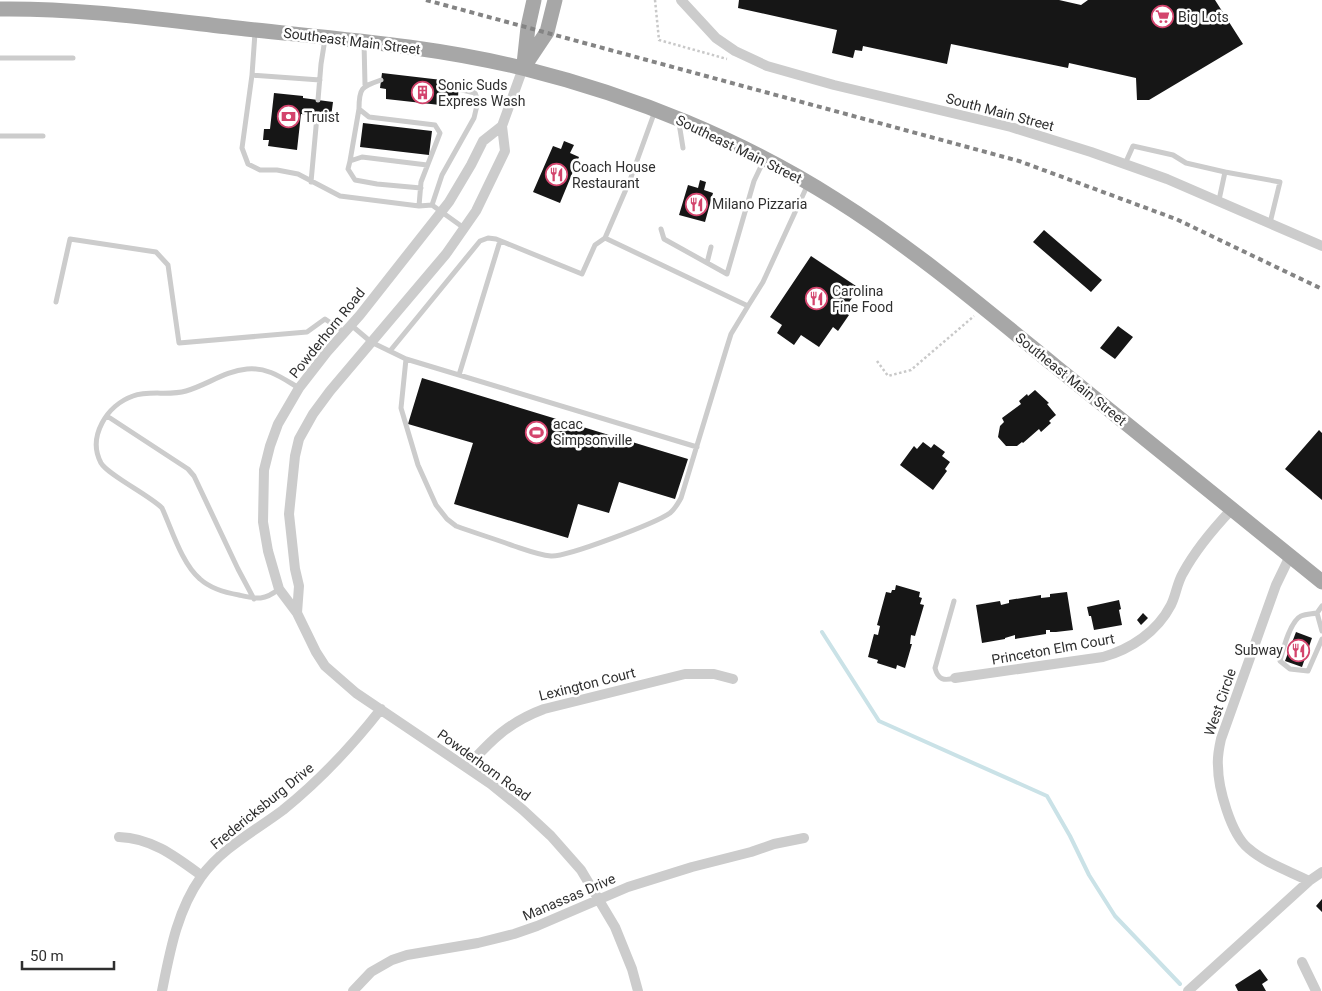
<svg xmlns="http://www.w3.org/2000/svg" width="1322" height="991" font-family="Roboto,sans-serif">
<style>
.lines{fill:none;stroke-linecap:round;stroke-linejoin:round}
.stream{stroke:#cae2e7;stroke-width:4}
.building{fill:#161616}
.path{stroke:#c9c9c9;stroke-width:2.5;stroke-dasharray:2.5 2.5;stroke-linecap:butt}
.lane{stroke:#ccc;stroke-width:5}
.street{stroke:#ccc;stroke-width:10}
.primary{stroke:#a7a7a7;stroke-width:15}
.rail{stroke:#848484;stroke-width:4;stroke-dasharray:5 4;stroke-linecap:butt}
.labels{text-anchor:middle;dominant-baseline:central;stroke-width:5;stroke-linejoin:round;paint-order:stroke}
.poi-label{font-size:14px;fill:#2f2f2f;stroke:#fff;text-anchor:start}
.street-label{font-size:14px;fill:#2f2f2f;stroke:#fff}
</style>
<rect width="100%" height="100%" fill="#fff"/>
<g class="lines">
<path class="stream" d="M822,632L879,721L1047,796L1070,836L1089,875L1115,916L1180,984"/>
</g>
<path class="building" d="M739,0H1059L1081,5L1088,0H1215L1243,44L1149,100H1137L1136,78L1069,63L1068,68L951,44L947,64L863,46L862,51L855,50L853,58L832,53L837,30L738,8Z
M382,73L459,82L458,97L451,96L449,106L386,99V89L380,88Z
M274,93L303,96V98L333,102L331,117L301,114L297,150L268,146L269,140H263L264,129H270Z
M363,123L432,131L429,155L360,147Z
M564,141L574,145L570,153L579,157L560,203L533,192L553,146L561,149Z
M700,180L706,182L704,190L713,193L705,222L679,215L688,185L698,188Z
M1044,230L1102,280L1091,292L1033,242Z
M811,256L859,288L843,311L849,315L838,331L833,327L819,347L801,335L794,345L777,333L782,325L770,317Z
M1118,326L1133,337L1115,359L1100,348Z
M422,378L688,459L675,499L619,482L609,513L578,504L568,538L454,504L473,443L408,424Z
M1035,390L1049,403L1047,404L1056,415L1049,421L1051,423L1041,432L1039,429L1023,443L1022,442L1017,446H1006L998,437L1000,426L1004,422L1002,418L1021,404L1019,401L1027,394L1028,396Z
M1319,430L1322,433V500L1285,469Z
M923,442L931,448L934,444L945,452L942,456L950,462L945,469L947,471L933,490L900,465L914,446L917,449Z
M896,585L920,592L919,597L922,598L920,604L924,605L915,636L911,635L910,644H912L905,668L897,665L896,669L877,663L878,660L868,657L874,634L878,635L880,626L877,625L886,592L891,593L892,590H895Z
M1067,592L1073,630L1056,632H1050V630H1046V634L1015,639V635L1005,638V639L982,643L976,605L1000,601L1001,605L1009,603V600L1041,595V598L1050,597V594Z
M1119,600L1121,609L1119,610L1122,625L1094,630L1091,616H1089L1087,607Z
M1143,613L1148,618L1141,625L1137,620Z
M1296,632L1312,638L1302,667L1285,661Z
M1322,899V912L1316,906Z
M1260,969L1268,980L1262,984L1266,991H1238L1235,985Z"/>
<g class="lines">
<path class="path" d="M655,0L659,40L727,59
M877,361L888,376L911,370L974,316"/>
<path class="lane" d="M255,33L252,75L242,148L248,164L260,170H277L298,174L340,196L419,206L432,205L464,228
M364,42L365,85
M0,58H73
M252,75L320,80
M381,80C361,87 359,88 359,109L369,117L435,125L440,133L421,182L419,206
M318,100L321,64L325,39
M655,111L630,180L605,238L748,306L763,282L808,184
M679,123L683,148
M0,136H43
M350,161L359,109
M1125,164L1133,146L1173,155L1186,163L1225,172
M311,182L317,116
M421,188L377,184L355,180L348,169L350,161L362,157L427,165
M1219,200L1225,172L1280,182L1270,223
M432,205L442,175L474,118L478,101L475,93L458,89
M661,229L664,239L727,274L754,181L764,160
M707,263L711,247
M56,302L70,239L156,252L168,265L179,343L307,332L325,319L344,332
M351,325L371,342L406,359L401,408L418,465L436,505L447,519L456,526C475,533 495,539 514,546C526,550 539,555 551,556C567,557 656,523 670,513C675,509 678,503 681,498L726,350L731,334L748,306
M390,351L480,241L488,238L496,239L582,274L595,245L605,238
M406,359L697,447
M459,375L500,241
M107,416L188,469L194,476L238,569L254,599
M279,589C264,601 257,599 239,595C227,593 210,588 200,579C182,564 172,530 162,508C149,495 108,475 101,463C87,437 107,405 133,396C149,390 169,396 186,391C207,385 225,371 247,369C268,367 282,378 299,388
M954,601L935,668C938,680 944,681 955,678
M1322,606L1317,613C1312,614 1306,614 1301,616C1290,621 1283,650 1280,661L1290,669L1308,671L1322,639
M1317,613L1322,631"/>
<path class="street" d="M681,0L716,38L735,51L767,66L834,85L1011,127L1091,152L1167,179L1322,246
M502,126L483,141L471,165L449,202L360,315L327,352L299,388L278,424L270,446L264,470L263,522L268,551L279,589L297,613L316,652L325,666L356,693L491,784L523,810L551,836L581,870L615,927L632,969L638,991
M1290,556L1276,585L1221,739C1219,748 1217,757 1218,766C1218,788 1231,834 1248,848C1265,863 1289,871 1309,881L1322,872
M297,613L299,586L295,569L289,514L295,456L299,439L313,414L330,391L446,254L476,211L505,151L502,126L523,68
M955,678L1103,657C1131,649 1157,632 1171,605C1176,595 1177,583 1183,573C1196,549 1213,529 1232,509
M467,767C491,740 509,722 544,709L685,674H714L733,679
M119,837C152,838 176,857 202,876
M1302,962L1316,991
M162,991C170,951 177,911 201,877C222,848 255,831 283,810C319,781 352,746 381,709
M353,991L371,972L392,960L407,955L478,943L514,934L537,926L628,887L692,867L751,852L774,844L804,838
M1188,991L1309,881"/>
<path class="primary" d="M0,9C82,8 164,20 246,29C339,39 435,46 526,69C634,96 742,140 835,199C913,248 984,308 1055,366C1144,438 1233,510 1322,582
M524,64L528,27L534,0
M523,68L547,32L555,0"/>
<path class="rail" d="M426,0L1019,161L1176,219L1322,289"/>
</g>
<defs>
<symbol id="supermarket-ring" viewBox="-11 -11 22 22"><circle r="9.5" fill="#fff" stroke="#d3446d" stroke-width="1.5"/><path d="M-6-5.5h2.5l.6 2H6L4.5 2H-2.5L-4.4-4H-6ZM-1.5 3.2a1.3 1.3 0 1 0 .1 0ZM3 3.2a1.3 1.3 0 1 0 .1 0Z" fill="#d3446d"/></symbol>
<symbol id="building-ring" viewBox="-11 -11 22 22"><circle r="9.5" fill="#fff" stroke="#d3446d" stroke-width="1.5"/><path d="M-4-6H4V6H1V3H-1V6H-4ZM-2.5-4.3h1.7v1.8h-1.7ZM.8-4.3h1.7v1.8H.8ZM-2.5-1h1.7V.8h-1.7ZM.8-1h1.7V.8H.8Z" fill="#d3446d"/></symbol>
<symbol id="bank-ring" viewBox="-11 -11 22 22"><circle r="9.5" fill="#fff" stroke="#d3446d" stroke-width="1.5"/><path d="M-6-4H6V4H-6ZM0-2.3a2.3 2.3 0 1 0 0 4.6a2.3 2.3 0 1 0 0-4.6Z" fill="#d3446d"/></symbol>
<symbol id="restaurant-ring" viewBox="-11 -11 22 22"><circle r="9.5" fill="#fff" stroke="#d3446d" stroke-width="1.5"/><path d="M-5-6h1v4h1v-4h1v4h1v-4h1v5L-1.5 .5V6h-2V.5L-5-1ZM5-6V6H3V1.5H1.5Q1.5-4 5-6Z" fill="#d3446d"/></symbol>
<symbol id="stadium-ring" viewBox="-11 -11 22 22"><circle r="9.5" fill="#fff" stroke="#d3446d" stroke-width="1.5"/><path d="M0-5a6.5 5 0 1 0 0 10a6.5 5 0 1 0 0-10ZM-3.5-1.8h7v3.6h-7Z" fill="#d3446d"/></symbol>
</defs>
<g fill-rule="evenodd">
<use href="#supermarket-ring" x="1150" y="4" width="25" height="25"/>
<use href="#building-ring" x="410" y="80" width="25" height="25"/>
<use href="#bank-ring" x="276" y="104" width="25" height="25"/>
<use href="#restaurant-ring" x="544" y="162" width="25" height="25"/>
<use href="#restaurant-ring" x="684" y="192" width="25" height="25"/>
<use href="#restaurant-ring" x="804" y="286" width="25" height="25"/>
<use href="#stadium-ring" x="524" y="420" width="25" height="25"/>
<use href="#restaurant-ring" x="1286" y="638" width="25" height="25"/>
</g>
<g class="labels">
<g class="poi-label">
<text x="1178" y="17">Big Lots</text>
<text x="438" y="85">Sonic Suds<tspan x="438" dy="16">Express Wash</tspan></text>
<text x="304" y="117">Truist</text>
<text x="572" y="167">Coach House<tspan x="572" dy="16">Restaurant</tspan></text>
<text x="712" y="204">Milano Pizzaria</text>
<text x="832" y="291">Carolina<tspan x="832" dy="16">Fine Food</tspan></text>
<text x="553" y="424">acac<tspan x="553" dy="16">Simpsonville</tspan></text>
<text x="1283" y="650" text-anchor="end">Subway</text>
</g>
<g class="street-label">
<text transform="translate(352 41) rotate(7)">Southeast Main Street</text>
<text transform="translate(1000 112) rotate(15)">South Main Street</text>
<text transform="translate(739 149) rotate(26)">Southeast Main Street</text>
<text transform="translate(327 333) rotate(-51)">Powderhorn Road</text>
<text transform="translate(1071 379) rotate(39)">Southeast Main Street</text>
<text transform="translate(1053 649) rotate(-10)">Princeton Elm Court</text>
<text transform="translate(587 684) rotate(-14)">Lexington Court</text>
<text transform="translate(1220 702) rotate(-71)">West Circle</text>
<text transform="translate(484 765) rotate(36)">Powderhorn Road</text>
<text transform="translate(262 806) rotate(-39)">Fredericksburg Drive</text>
<text transform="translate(569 897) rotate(-23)">Manassas Drive</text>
</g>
</g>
<path d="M22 961v8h92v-8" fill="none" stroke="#2f2f2f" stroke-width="2.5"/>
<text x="30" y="961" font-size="15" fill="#2f2f2f" stroke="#ffffff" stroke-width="4" paint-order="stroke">50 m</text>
</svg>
